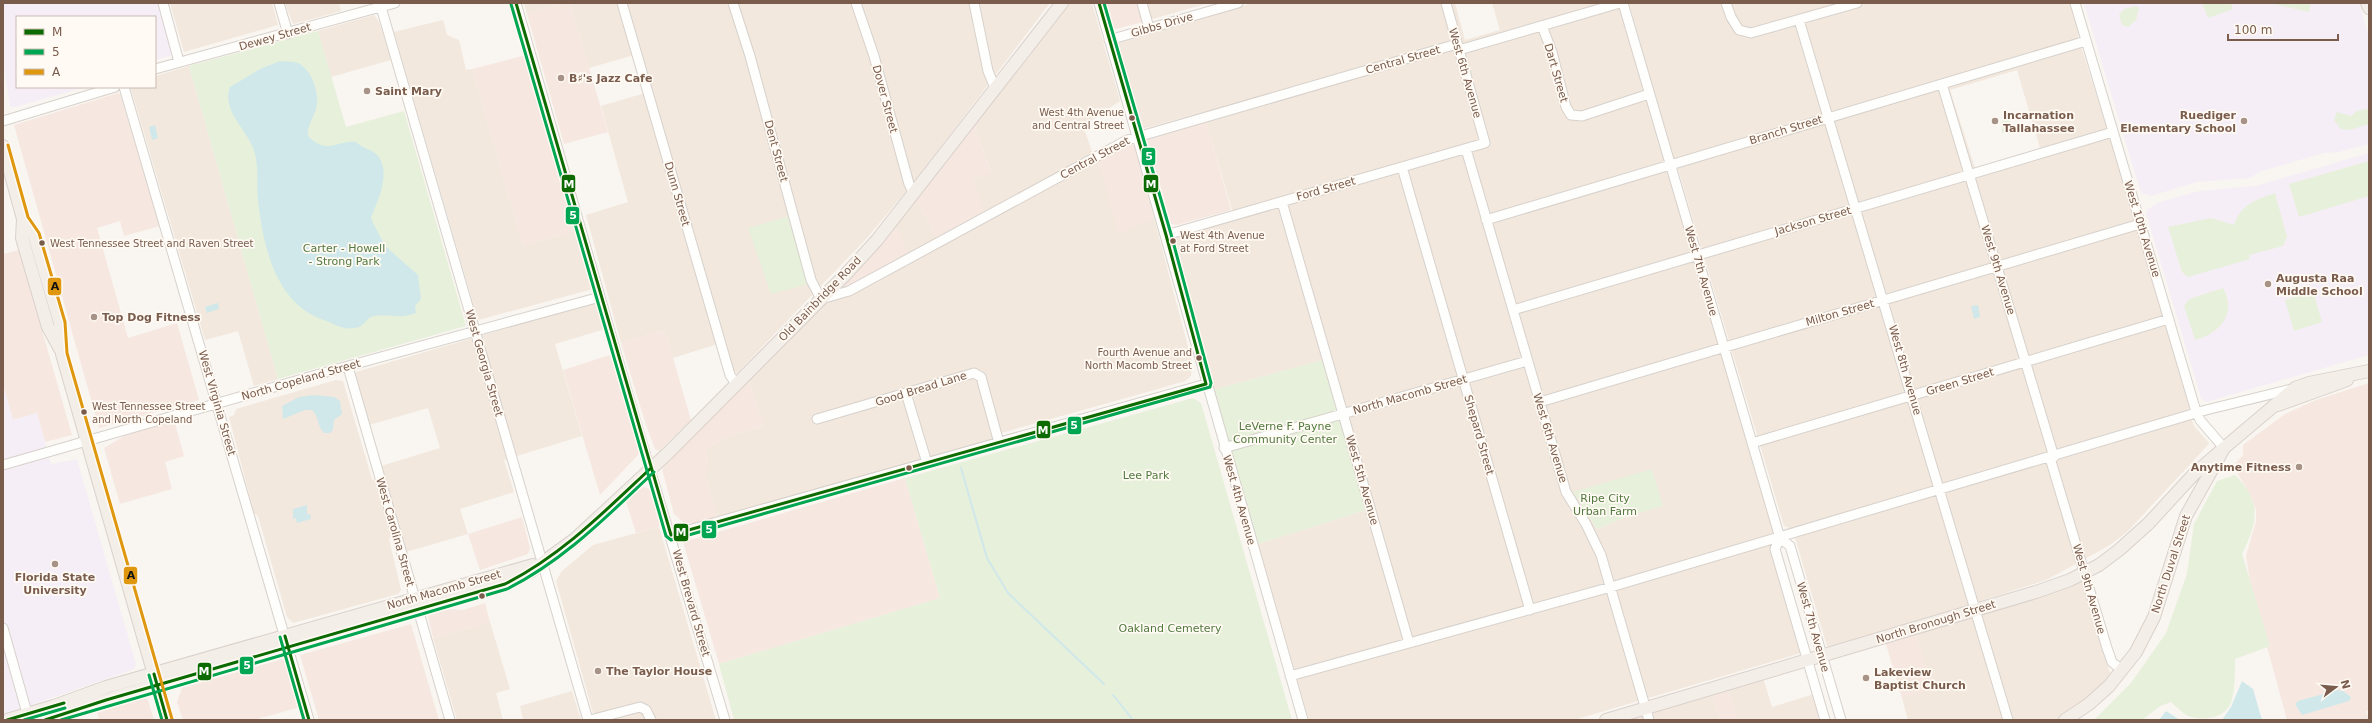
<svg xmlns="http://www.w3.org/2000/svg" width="2372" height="723" font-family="'DejaVu Sans',sans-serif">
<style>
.residential{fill:#f2e8de;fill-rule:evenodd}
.commercial{fill:#f6e8e1}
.education{fill:#f6eef6}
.green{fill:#e7f0db}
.water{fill:#d0e8ea}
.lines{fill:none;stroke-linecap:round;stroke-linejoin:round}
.stream{stroke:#d0e8ea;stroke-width:2}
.minor-casing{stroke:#d7d1cb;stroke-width:11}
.major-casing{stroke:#dad1cc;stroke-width:14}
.minor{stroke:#fefefd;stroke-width:9}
.major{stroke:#f3eee8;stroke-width:12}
.bus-1-casing{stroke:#fffaf3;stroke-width:6}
.bus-2-casing{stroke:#fffaf3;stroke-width:6}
.bus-3-casing{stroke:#fffaf3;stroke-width:6}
.bus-1{stroke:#0c6b00;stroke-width:3}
.bus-2{stroke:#00a651;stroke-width:3}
.bus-3{stroke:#de970f;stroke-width:3}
.poi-dot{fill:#a69286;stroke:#fffaf3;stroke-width:1.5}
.bus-dot{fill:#7a5c4d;stroke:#fffaf3;stroke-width:1.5}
.labels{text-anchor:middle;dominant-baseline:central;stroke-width:3.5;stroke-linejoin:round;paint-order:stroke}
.bus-label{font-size:10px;fill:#7a5c4d;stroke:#fffaf3;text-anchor:start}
.street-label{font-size:11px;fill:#7a5c4d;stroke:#fffaf3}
.poi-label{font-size:11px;font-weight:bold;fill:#7a5c4d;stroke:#fffaf3;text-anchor:start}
.park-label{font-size:11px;fill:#537a41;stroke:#fffaf3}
.line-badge{stroke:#fffaf3;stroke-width:1.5}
.badge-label{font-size:11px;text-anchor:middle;font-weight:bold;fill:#fff}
.pale-badge-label{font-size:11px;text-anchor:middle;font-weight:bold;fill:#111}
</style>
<rect width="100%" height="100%" fill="#f9f5f0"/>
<path class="residential" d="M170,3H272L278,25L184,52Z
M285,3H339L341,11L293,24Z
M524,3H564L527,14Z
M570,3H1050L921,173L867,238L737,373L733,372L724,342L673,358L665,330L621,343L586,215L628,202L601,106L645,93L634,55L589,68Z
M1068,3H1092L1120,101L1083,126L1093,154L1147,220L1154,218L1192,362L1191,376L1185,381L1158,389L1001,433L995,435L993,439L717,517L704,470L707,469L706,449L725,438L764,426L748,379L896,225L916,200L937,238L973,180L991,172L974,126Z
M1145,3H1209L1152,19Z
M1252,3H1455L1465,40L1500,30L1492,3H1618L1773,531L1771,550L1801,653L1574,720H1309L1258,544L1366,510L1323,360L1213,390L1173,239L1177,236L1235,220L1203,112L1142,129L1116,44ZM1628,516L1597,529L1592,521Z
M1629,3H2072L2079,32L2078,37L2110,138L2190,405L2188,409L2194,426L2209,443L2206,447L2127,532L2110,545L2076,564L2046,580L1987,599L1965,608L1832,647L1827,646L1796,541L1790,528L1784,526L1678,169L1671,155ZM2017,70L2040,148L1975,168L1950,90Z
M374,15L379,22L391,60L331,77L318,31Z
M443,20L447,35L459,40L466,70L472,69L523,246L577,230L593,289L478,320L394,32Z
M189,66L278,379L254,386L238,331L205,340L131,89L132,87H155V76Z
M594,303L598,305L605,329L555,344L582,436L504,460L514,492L460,509L468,534L406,552L381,466L440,448L428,408L369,425L354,377L356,372Z
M336,380L343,381L372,479L375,481L391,536L389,539L401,590L398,594L293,623L287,617L258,516L254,513L229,417L234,415L236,409Z
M659,527L716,720H595L556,581L562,571L593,545Z
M2080,582H2083L2111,676L2083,703L2057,720H1908L1902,698L1932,688L1915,632Z
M490,622L510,689L496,693L503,720H457L433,638Z
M1763,678L1772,707L1814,694L1822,720H1737L1727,688Z
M572,691L581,720H523L520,706Z
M1711,693L1720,720H1621Z"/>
<path class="commercial" d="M564,3H570L608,132L564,144L527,14Z
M1105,3H1138L1143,22L1112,30Z
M526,55L577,230L523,246L472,69Z
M118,93L120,94L160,226L124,236L120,221L97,228L128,338L177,323L199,400L99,428L14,125Z
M1206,121L1231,210L1177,225L1171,224L1147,140Z
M974,126L991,173L973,180L985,212L937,238L916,200Z
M1130,143L1135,146L1154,218L1119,234L1098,160Z
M896,225L909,254L850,285L845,286L844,283Z
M19,250L72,435L45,442L37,413L13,420L3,385V254Z
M665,330L691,420L659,451L655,449L646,425L621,343Z
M613,354L639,454L600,495L563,370Z
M748,379L764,426L725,438L706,449L707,469L704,470L717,517L695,523H684L674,514L662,469Z
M2369,383V710L2366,711L2369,720H2287L2251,588L2246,556L2256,521V510L2250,494L2233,466L2243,455V445L2285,414L2316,400Z
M174,420L184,456L165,462L172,489L120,504L104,448L129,433Z
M905,478L940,598L719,664L683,542Z
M643,487L648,488L652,493L660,524L659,527L636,533L626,502Z
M522,517L530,548L528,554L480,570L468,534Z
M485,603L490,622L433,638L428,616L448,609L463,610Z
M411,624L439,720H319L300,655Z
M1915,632L1933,688L1902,698L1885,641Z
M286,658L300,707L254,720H183L177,702L182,688Z
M1727,688L1737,720H1720L1711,693Z
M143,697L148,700L154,720H99L97,712Z"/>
<path class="education" d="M3,3H159L172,55L155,60V17H17V87H86L15,107H10L3,60Z
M2084,3H2359L2369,37V144L2339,152L2324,153L2262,171L2249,178L2197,182L2151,196L2141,193Z
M2369,153V355L2206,402L2201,398L2146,213L2148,209L2160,202L2199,191L2255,186Z
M3,385L13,420L37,413L51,464L77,459L136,664L134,669L26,707L3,720Z"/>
<path class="green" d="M2202,3H2231L2233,9L2208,18Z
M2269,3H2311L2309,12Z
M2136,6L2139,8L2136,20L2128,27L2122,25L2119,15L2124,9Z
M318,31L346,127L404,111L466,326L278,379L189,66Z
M2367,109L2369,110V124L2350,130L2341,129L2334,120L2337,112L2351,116L2357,111Z
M2004,118L2010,121L2013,129L2010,133H2002L2001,123Z
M2369,161V196L2299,217L2289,184Z
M2275,193L2287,237L2283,246L2249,255L2250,259L2188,277L2182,272L2168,227L2211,218L2234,225C2240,205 2257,199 2275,193Z
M790,216L808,284L771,294L748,228Z
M2223,288C2237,313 2220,334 2195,340L2184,306L2189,299Z
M2313,291L2322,322L2294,331L2285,300Z
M1323,360L1366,510L1258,544L1213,390Z
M1193,398L1201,403L1292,720H734L719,664L940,598L905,478Z
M1652,469L1663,506L1628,516L1597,529L1573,492Z
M2235,475C2263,502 2257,523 2242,554L2270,646L2235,659C2235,671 2235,695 2230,705C2223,719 2201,721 2188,716C2182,713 2177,707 2171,702L2160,706L2142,720H2094L2131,683L2166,633L2187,574L2194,524L2217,481Z"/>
<path class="water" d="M280,61C285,62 293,61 298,63C313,71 320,94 316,109C313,119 307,126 308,136C329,156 335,140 356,142C363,149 372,149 377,155C392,171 378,201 371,217L372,221L385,246L418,275L421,299L415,306L416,313C399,320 389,313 374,316C365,318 365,327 355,328C342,330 335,324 324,320C275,304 263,245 258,200C256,185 259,169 255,154C250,131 221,113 230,87L260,69Z
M155,125L158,138L152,140L149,127Z
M218,303L219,309L207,313L205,307Z
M1978,305L1980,317L1974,319L1971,306Z
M314,395L334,397L340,401L342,414L334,420L333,430L330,433H324C317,426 319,416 312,410H305L283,419L282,406L299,397Z
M307,505V514H310L311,519L297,523L296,518L293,519V509Z
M2242,681L2253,689L2262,720H2222L2231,707Z
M2338,690L2343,691L2351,697L2349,701L2302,715L2295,704L2298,701Z
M2166,711L2180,720H2159Z"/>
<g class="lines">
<path class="stream" d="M961,468L987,558L1008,593L1104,684
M1113,695L1133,720"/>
<defs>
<path id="minor" d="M163,3L179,62
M279,3L288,34
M516,3L637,426L725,720
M622,3L730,375L736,384
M733,3L750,56L811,280L821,299L849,291L1127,140L1457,44
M856,3L874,56L909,184L914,194
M974,3L988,71L995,88
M1099,3L1303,720
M1142,3L1149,28
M1623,3L1780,538L1790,546L1841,720
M1726,3L1731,17L1739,30L1751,33L1857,3
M2075,3L2195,408L2200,420L2224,448
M381,7L588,720
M1799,20L2008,720
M1542,26L1552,52L1566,107L1571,115L1582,116L1649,94
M1109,40L1238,3
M1459,50L1620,3
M155,69L395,3
M1942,84L2054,457
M124,87L309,720
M3,121L115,87
M1466,149L1566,492L1586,524L1601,555L1649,720
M1402,167L1530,610
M1282,202L1409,643
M1486,220L2086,41
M1166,235L1485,143L1446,3
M1513,310L2113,132
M348,367L450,720
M906,393L927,463
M1540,402L2140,224
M817,419L974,373L981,377L999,443
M1752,443L2169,319
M1224,448L1527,361
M2050,458L2107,648L2112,662L2122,670
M3,465L337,369L600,297
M671,535L1206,384
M1780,538L1775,549L1825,720
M3,628L29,720
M1290,676L1611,587L2206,410L2292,389
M590,720L640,707L646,710L651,720"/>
<path id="major" d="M2367,3L2369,8
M3,146L23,219L34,235L60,323L62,354L167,720
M23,219L22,238L48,327L60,349
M2278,405L2347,380
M7,720L54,706L106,687L533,565
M45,720L119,696L490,589L531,571L575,539L668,453L846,274L877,240L1062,3
M1606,720L2036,592L2070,580L2099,565L2119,550L2149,523L2194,474L2224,448
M2065,720L2089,704L2109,686L2136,652L2154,617L2186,516L2224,448L2295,388L2309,383L2369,371"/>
</defs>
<use href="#minor" class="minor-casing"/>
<use href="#major" class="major-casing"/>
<use href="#minor" class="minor"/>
<use href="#major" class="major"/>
<defs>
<path id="bus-1" d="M516,3L671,535L1206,384L1166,235L1099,3
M285,636L309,720
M154,674L167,720
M7,720L64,703
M45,720L106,700L505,584C562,555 605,511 651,468"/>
<path id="bus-2" d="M511,4L666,536L671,540L1210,387L1211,383L1171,234L1104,3
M280,637L304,720
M149,675L162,720
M24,720L65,708
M61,720L507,589C565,560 608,515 654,472"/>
<path id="bus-3" d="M8,145L28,217L39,233L65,322L67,353L172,719"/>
</defs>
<use href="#bus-1" class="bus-1-casing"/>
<use href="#bus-2" class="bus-2-casing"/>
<use href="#bus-3" class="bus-3-casing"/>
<use href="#bus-1" class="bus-1"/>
<use href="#bus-2" class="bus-2"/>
<use href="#bus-3" class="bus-3"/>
</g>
<g class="poi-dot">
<circle cx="561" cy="78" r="4"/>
<circle cx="367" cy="91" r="4"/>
<circle cx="1995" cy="121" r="4"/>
<circle cx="2244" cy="121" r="4"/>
<circle cx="2268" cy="284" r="4"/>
<circle cx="94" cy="317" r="4"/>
<circle cx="2299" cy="467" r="4"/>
<circle cx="55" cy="564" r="4"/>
<circle cx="598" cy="671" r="4"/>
<circle cx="1866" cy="678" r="4"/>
</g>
<g class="bus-dot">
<circle cx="1132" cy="118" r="3.5"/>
<circle cx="1173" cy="241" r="3.5"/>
<circle cx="42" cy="243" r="3.5"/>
<circle cx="1199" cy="358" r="3.5"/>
<circle cx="84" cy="412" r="3.5"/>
<circle cx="909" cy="468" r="3.5"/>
<circle cx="482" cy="596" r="3.5"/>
</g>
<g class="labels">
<g class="bus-label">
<text x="1124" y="112" text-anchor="end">West 4th Avenue<tspan x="1124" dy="13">and Central Street</tspan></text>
<text x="1180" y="235">West 4th Avenue<tspan x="1180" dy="13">at Ford Street</tspan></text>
<text x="50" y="243">West Tennessee Street and Raven Street</text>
<text x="1192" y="352" text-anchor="end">Fourth Avenue and<tspan x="1192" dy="13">North Macomb Street</tspan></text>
<text x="92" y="406">West Tennessee Street<tspan x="92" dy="13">and North Copeland</tspan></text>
</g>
<g class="street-label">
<text transform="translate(1162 25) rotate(-16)">Gibbs Drive</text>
<text transform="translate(275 37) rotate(-16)">Dewey Street</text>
<text transform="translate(1403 60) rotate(-16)">Central Street</text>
<text transform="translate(1465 73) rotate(74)">West 6th Avenue</text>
<text transform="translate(1556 73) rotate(74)">Dart Street</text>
<text transform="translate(885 99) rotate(75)">Dover Street</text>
<text transform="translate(1786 130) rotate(-17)">Branch Street</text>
<text transform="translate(776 151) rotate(75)">Dent Street</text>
<text transform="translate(1095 158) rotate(-28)">Central Street</text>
<text transform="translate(1326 189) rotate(-16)">Ford Street</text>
<text transform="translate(677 194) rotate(74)">Dunn Street</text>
<text transform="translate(1813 221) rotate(-16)">Jackson Street</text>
<text transform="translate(2142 229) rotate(73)">West 10th Avenue</text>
<text transform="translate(1998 270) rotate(73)">West 9th Avenue</text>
<text transform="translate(1701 271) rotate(74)">West 7th Avenue</text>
<text transform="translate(820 299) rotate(-46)">Old Bainbridge Road</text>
<text transform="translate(1840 313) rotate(-16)">Milton Street</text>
<text transform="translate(484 363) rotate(74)">West Georgia Street</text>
<text transform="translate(1905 370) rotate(74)">West 8th Avenue</text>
<text transform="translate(301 380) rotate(-16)">North Copeland Street</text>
<text transform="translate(1960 382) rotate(-17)">Green Street</text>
<text transform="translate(921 389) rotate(-17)">Good Bread Lane</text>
<text transform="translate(1410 395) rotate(-16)">North Macomb Street</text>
<text transform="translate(217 403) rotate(74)">West Virginia Street</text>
<text transform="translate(1479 435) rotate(74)">Shepard Street</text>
<text transform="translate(1550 438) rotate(73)">West 6th Avenue</text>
<text transform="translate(1362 480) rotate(74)">West 5th Avenue</text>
<text transform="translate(1239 500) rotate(74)">West 4th Avenue</text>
<text transform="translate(395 532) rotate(74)">West Carolina Street</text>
<text transform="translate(2171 564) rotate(-72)">North Duval Street</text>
<text transform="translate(2089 589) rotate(74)">West 9th Avenue</text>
<text transform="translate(444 590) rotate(-16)">North Macomb Street</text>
<text transform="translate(691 603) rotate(74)">West Brevard Street</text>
<text transform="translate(1936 622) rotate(-17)">North Bronough Street</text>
<text transform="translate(1813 627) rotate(74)">West 7th Avenue</text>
</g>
<g class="poi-label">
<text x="569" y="78">B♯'s Jazz Cafe</text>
<text x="375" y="91">Saint Mary</text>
<text x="2003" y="115">Incarnation<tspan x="2003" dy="13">Tallahassee</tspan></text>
<text x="2236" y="115" text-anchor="end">Ruediger<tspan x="2236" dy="13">Elementary School</tspan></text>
<text x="2276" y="278">Augusta Raa<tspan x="2276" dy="13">Middle School</tspan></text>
<text x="102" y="317">Top Dog Fitness</text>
<text x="2291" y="467" text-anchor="end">Anytime Fitness</text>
<text x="55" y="577" text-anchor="middle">Florida State<tspan x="55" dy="13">University</tspan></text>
<text x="606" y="671">The Taylor House</text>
<text x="1874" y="672">Lakeview<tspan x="1874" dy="13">Baptist Church</tspan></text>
</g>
<g class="park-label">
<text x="344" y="248">Carter - Howell<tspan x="344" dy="13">- Strong Park</tspan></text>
<text x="1285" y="426">LeVerne F. Payne<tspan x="1285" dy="13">Community Center</tspan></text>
<text x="1146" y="475">Lee Park</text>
<text x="1605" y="498">Ripe City<tspan x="1605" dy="13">Urban Farm</tspan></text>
<text x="1170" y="628">Oakland Cemetery</text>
</g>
</g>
<g class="line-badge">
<rect x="1141" y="147" width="15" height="19" rx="4" fill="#00a651"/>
<rect x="561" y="174" width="15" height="19" rx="4" fill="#0c6b00"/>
<rect x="1143" y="174" width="16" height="19" rx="4" fill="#0c6b00"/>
<rect x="565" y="206" width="15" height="19" rx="4" fill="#00a651"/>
<rect x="47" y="277" width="15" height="19" rx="4" fill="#de970f"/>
<rect x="1067" y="416" width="15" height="19" rx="4" fill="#00a651"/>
<rect x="1036" y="420" width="15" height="19" rx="4" fill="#0c6b00"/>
<rect x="701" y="520" width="16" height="19" rx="4" fill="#00a651"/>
<rect x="673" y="523" width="16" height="19" rx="4" fill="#0c6b00"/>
<rect x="123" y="566" width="15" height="19" rx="4" fill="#de970f"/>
<rect x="239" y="656" width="15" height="19" rx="4" fill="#00a651"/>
<rect x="197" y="662" width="15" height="19" rx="4" fill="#0c6b00"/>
</g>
<g class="badge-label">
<text x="1149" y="160">5</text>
<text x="569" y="188">M</text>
<text x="1151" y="188">M</text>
<text x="573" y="219">5</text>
<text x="1074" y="429">5</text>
<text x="1043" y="434">M</text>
<text x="709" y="533">5</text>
<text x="681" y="536">M</text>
<text x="247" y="669">5</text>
<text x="204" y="675">M</text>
</g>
<g class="pale-badge-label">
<text x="55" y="290">A</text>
<text x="131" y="579">A</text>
</g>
<rect width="2372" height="723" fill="none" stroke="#7a5c4d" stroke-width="8"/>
<rect x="16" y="16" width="140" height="72" fill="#fffaf3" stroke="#cabbb1"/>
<rect x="24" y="29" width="20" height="6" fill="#0c6b00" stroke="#cabbb1"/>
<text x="52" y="36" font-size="12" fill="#7a5c4d">M</text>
<rect x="24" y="49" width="20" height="6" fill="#00a651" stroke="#cabbb1"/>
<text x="52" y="56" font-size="12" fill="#7a5c4d">5</text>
<rect x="24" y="69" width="20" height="6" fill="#de970f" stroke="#cabbb1"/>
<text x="52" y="76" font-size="12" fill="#7a5c4d">A</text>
<g transform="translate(2336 687) rotate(74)" stroke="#fffaf3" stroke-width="3" paint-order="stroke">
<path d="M0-3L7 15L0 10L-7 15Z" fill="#7a5c4d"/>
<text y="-6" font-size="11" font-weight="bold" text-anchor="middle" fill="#7a5c4d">N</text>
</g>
<path d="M2228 34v6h110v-6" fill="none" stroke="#7a5c4d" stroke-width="2"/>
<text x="2234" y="34" font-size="12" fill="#7a5c4d" stroke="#fffaf3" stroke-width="3" paint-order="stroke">100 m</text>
</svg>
